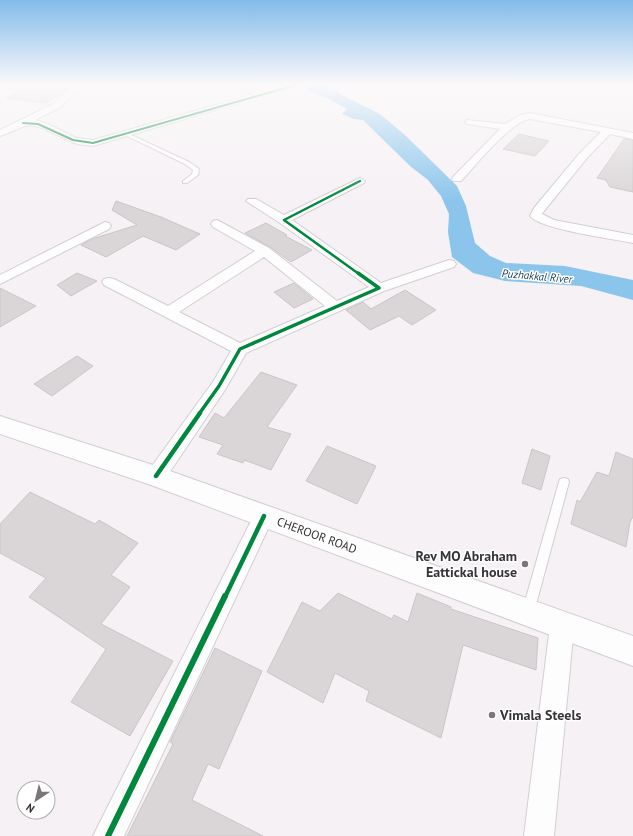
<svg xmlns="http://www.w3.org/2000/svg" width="633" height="836" font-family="'PT Sans',sans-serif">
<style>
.water{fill:#8cc5ec}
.building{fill:#dad6d7;stroke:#c9c6c7}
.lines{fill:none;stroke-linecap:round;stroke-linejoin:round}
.lane-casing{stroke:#d2ced1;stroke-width:2}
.street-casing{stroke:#d2ced1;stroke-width:2}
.secondary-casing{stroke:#d2ced1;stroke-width:2}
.lane{fill:#fefdfe;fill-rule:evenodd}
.street{fill:#fefdfe;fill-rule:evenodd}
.secondary{fill:#fefdfe;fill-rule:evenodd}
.cycleway-far4-casing{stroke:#fff;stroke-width:3.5}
.cycleway-far3-casing{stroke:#fff;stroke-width:4}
.cycleway-far2-casing{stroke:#fff;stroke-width:5.5}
.cycleway-far1-casing{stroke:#fff;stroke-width:7}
.cycleway-casing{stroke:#fff;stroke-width:8}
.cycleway-far4{stroke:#00873e;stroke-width:2}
.cycleway-far3{stroke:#00873e;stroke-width:2.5}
.cycleway-far2{stroke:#00873e;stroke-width:3.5}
.cycleway-far1{stroke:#00873e;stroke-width:4.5}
.cycleway{stroke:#00873e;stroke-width:6}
.poi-dot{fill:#7a767a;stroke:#fff;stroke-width:1.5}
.labels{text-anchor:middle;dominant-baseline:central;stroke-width:3;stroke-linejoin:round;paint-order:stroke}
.far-water-label{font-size:11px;font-style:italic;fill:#193d54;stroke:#fff}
.street-label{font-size:12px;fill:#373437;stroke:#fff}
.near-poi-label{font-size:14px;font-weight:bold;fill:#373437;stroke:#fff;text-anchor:end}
</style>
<rect width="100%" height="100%" fill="#f6f1f5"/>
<path class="water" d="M304,84H328L342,95L380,114L406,136L457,186L466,206L475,243L490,256L506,263L565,266L633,280V300L581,286L505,281L473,273L452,257L448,232L449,214L441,196L428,180L410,166L363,120L354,119L342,114L347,109L333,101L307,90Z"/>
<path class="building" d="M33,84H72L63,93L46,103L6,98Z
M519,134L549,141L535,156L503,149Z
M624,139L633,140V192L610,187L606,180L597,178Z
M116,201L161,217L200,234L176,250L143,236L106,257L81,245L92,239L137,225L112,210Z
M266,223L287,235L285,236L312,250L291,262L270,247L245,233Z
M77,273L97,281L71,296L57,285Z
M294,283L313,299L294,308L274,292Z
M0,288L36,306L0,327Z
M405,290L436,310L412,325L399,316L370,330L346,310L363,302L371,309Z
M77,356L93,366L52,396L34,384Z
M261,372L297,385L267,427L291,434L271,470L244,460L243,463L217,454L223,445L199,437L215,413L224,418Z
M327,446L376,466L357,504L306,481Z
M532,449L550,456L541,490L522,483Z
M616,452L633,459V517L630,522L626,547L571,524L577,500L580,502L597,472L609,476Z
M30,492L95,524L99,520L138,543L111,575L130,587L101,624L173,661L130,736L71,702L106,649L29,597L46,578L0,553V524Z
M338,593L392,619L394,615L408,622L417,593L451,607V609L538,638L536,670L463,645L441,738L366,701L369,691L335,673L323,703L267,672L302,602L320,611Z
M215,648L262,671L219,769L208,764L192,800L263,836H127L173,744L170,742Z"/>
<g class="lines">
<defs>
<path id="lane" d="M222,84L264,94L266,95L264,96L213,84Z
M127,133L189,162L199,169L198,175L187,183H183V181L192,174L193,170L185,164L125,135V134Z
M564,478L568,479L569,482L534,612L532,616L528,618L524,616L522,612L559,482L560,479Z"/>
<path id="street" d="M75,84H84L59,108L35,120L48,124L76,138L93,140L289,84H303L93,146L77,144L42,128L31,125L25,126L0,136V130L53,104Z
M626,84H633V87Z
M530,113L633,133V139L610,134L587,158L544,211L542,214L554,220L633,235V243C614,239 539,229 530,216L534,208L579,154L601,132L530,119C511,121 475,166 461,181H453L452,179L453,177L500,129L467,124L465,122L467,120L505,124L520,115Z
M360,178L365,181L364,183L292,220L381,283L449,260L454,261L456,264L454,267L384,291L246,353L225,390L163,482L156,484L149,482L146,476L149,470L213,382L231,351L104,285L102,282L104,279L109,278L114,279L168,306L255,251L213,227L211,224L213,221L217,220L269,248L337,301L369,287L280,223L246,201L248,199H256L284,215ZM264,257L325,306L240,343L179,312Z
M105,222L109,223L111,226L109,229L0,284V275Z
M264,507L271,509L274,516L124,836H93L257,509Z
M562,614L571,617L574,626L554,836H524L550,626L553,617Z"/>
<path id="secondary" d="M0,416L156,466L633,636V666L151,485L0,434Z"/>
</defs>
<use href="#lane" class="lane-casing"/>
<use href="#street" class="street-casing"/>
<use href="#secondary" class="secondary-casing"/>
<use href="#lane" class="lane"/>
<use href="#street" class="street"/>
<use href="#secondary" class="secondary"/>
<defs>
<path id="cycleway-far4" d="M23,123L38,124L73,140L93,143L299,84"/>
<path id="cycleway-far3" d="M359,274L284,220L360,181"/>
<path id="cycleway-far2" d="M199,414L219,386L240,349L379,288L358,273"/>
<path id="cycleway-far1" d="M156,476L200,413
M225,597L264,516"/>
<path id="cycleway" d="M108,836L225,596"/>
</defs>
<use href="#cycleway-far4" class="cycleway-far4-casing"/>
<use href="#cycleway-far3" class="cycleway-far3-casing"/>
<use href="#cycleway-far2" class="cycleway-far2-casing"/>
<use href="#cycleway-far1" class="cycleway-far1-casing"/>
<use href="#cycleway" class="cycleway-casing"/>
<use href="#cycleway-far4" class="cycleway-far4"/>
<use href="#cycleway-far3" class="cycleway-far3"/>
<use href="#cycleway-far2" class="cycleway-far2"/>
<use href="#cycleway-far1" class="cycleway-far1"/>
<use href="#cycleway" class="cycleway"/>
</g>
<linearGradient id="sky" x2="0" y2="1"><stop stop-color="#83bbea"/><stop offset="0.42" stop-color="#fbf9fa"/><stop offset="1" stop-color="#fbf9fa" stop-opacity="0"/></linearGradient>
<rect width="633" height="201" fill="url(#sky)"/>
<g class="poi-dot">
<circle cx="525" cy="564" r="4"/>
<circle cx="492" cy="715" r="4"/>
</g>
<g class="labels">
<g class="far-water-label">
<text transform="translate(537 276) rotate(5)">Puzhakkal River</text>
</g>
<g class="street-label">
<text transform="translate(317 535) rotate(20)">CHEROOR ROAD</text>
</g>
<g class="near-poi-label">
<text x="517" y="556">Rev MO Abraham<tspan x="517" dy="16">Eattickal house</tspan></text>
<text x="500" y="715" text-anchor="start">Vimala Steels</text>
</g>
</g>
<g transform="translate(36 800) rotate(215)"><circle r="19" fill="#ffffff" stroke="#afaeaf"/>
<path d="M0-3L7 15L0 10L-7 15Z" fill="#7a767a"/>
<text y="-6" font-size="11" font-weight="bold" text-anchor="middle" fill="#373437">N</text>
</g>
</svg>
